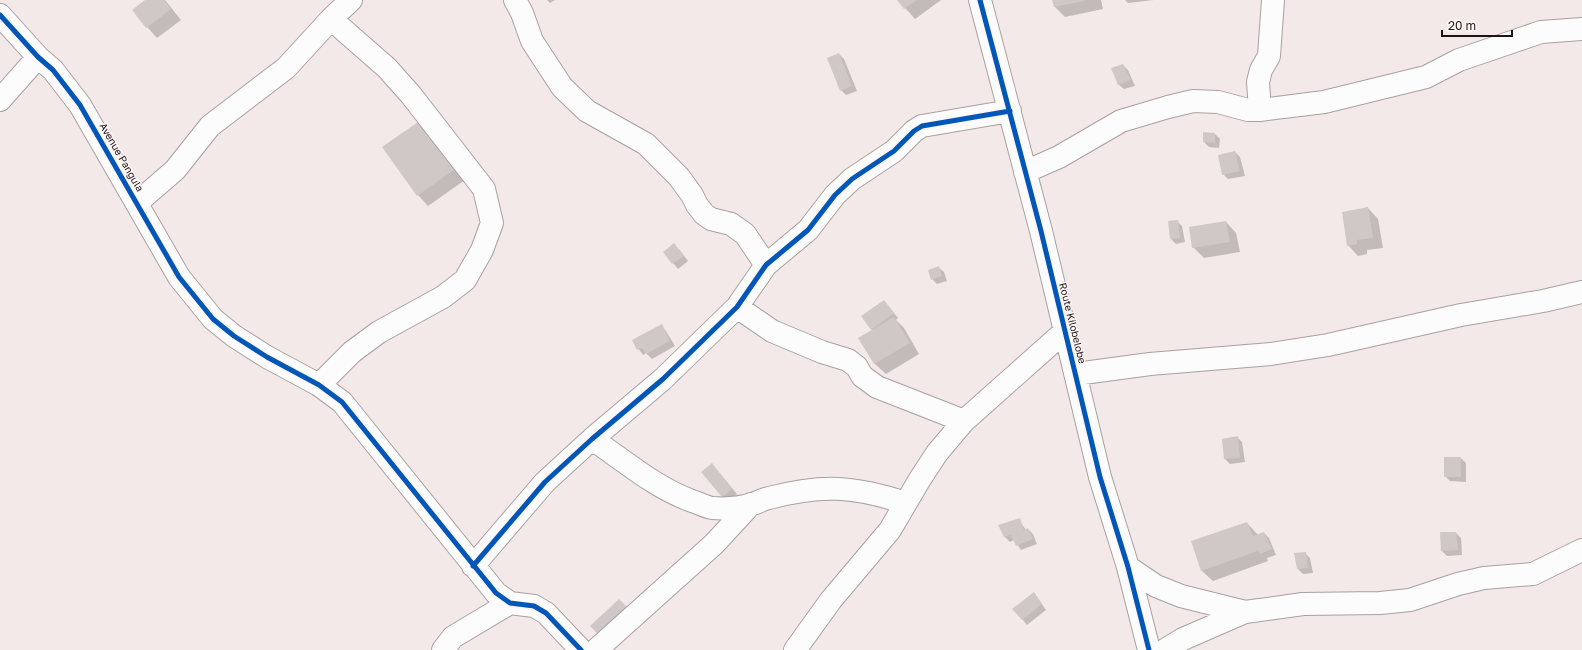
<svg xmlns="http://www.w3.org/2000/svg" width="1582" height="650" font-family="'Golos Text',sans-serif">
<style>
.shadow{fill:#0003}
.building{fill:#d0c7c7}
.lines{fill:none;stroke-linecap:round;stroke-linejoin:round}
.street-casing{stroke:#a9a0a0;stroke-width:24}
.street{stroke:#fdfcfc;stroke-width:22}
.cycleway-casing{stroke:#fef5f5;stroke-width:8}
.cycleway{stroke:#0057b8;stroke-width:5}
.labels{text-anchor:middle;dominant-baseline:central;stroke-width:3;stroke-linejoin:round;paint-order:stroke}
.street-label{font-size:10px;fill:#1c1515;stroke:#fef5f5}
</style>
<rect width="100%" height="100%" fill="#f4e9e9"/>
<path class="shadow" d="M147,0H165L181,20L157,38L147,27Z
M547,0H555L550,3Z
M898,0H941L915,19Z
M1053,0H1101L1103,9L1065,17L1055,7Z
M1125,0H1154L1128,3Z
M839,54L844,59L857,91L846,95L841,90Z
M1123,65L1128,70L1135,86L1124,89L1118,84Z
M421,121L465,180L428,206L418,195Z
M1215,134L1220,139L1219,148L1209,147L1204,142Z
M1235,152L1240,157L1245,176L1228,179L1223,174Z
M1368,208L1378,219L1383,248L1367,250V254L1358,256L1348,245Z
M1177,221L1182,226L1185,242L1176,244L1171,239Z
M1226,222L1236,233L1240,252L1204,258L1193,247Z
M679,249L688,261L678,269L664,252Z
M938,267L944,272L947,281L937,284L932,279Z
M884,301L898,318L896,320L904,328L919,354L886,374L875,364L860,338L873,330L872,329Z
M661,326L666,331L675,346L652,359L646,353L643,355L633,341Z
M1237,437L1242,442L1245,462L1230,464L1225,459Z
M1461,458L1466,463V482L1450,481L1445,476Z
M717,470L737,494L727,501L722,496Z
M1019,520L1026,530L1028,529L1033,534L1037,544L1021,550L1014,540L1010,542L1005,537L1000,526Z
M1247,523L1258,535L1264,533L1269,538L1276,555L1267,558L1268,561L1213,581L1202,571L1192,542Z
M1456,533L1461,538L1462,555L1447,556L1442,551Z
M1305,553L1310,558L1313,573L1303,574L1298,569Z
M1034,593L1046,610L1027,625L1014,609Z"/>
<path class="building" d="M145,0H164L171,9L146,28L132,10Z
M897,0H917L904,9Z
M1052,0H1084V1L1054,7Z
M839,53L852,86L840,91L827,58Z
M1123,64L1131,80L1118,85L1111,68Z
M421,120L455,169L417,196L382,147Z
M1203,132L1215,133V143L1203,142Z
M1235,151L1240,171L1222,175L1218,155Z
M1368,207L1373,238L1357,240V244L1347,246L1342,212Z
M1178,220L1180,238L1170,239L1168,221Z
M1226,221L1230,242L1192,248L1189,227Z
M674,243L684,256L672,264L663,252Z
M939,266L942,276L931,280L928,270Z
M884,300L894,313L871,330L861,316Z
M894,317L910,343L874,364L858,338Z
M662,324L670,341L646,354L642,348L637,350L632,340Z
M1238,436L1240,458L1224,459L1222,439Z
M1444,457H1461V477H1444Z
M712,463L732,489L722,497L701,472Z
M1020,518L1024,530L1028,528L1033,539L1016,546L1011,535L1004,537L998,525Z
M1247,522L1253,536L1264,532L1272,549L1260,554L1258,551L1201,571L1191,541Z
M1440,532H1456L1458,550L1441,551Z
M1306,552L1308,568L1297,569L1294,553Z
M1034,592L1042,604L1022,620L1012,609Z
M619,599L631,611L602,638L590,626Z"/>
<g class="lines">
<defs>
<path id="street" d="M515,0L522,13L532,41L562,87L587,111L646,144L679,177L692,195L697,205L704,214L711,219L731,224L745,234L766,265
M980,0L1041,231L1100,477L1128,567L1149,650
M0,15L38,57L53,70L80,105L179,277L213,319L234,336L267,357L319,385L342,402L496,593L510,603L534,606L546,613L581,650
M0,100L38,57
M1260,110L1258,82L1261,70L1269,56L1273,0
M1025,172L1059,157L1121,121L1168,107L1193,101L1218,102L1248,110H1260L1324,102L1426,77L1459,60L1541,32L1582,29
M138,202L175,170L210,126L286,68L331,19L351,0
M737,307L772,331L822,352L848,360L857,367L862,376L877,387L964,421
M1076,374L1150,364L1271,354L1328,345L1461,315L1543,301L1582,292
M319,385L352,352L379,332L443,297L465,280L482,250L492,223L484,189L411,95L387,68L331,19
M592,439C625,461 654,487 692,501C699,503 706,507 712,508C725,509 740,508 752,504C757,503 763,499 769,498C822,484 854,486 906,503
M473,566L545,482L592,439L663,379L737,307L766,265L808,230L835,195L852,179L894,151L914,131L922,126L1010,111
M1128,567L1156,586L1181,596L1245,612
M443,650L453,637L510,603
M596,650L714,544L751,504
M795,650L831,600L890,530L920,479L937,453L964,421L1064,332
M1165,650L1183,639L1245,612L1303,604L1380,603L1410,600L1458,584L1484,578L1533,574L1582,550"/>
</defs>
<use href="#street" class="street-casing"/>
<use href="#street" class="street"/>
<defs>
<path id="cycleway" d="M980,0L1041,231L1100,477L1128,567L1149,650
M0,15L38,57L53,70L80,105L179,277L213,319L234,336L267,357L319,385L342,402L496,593L510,603L534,606L546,613L581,650
M473,566L545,482L592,439L663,379L737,307L766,265L808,230L835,195L852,179L894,151L914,131L922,126L1010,111"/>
</defs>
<use href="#cycleway" class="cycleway-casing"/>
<use href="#cycleway" class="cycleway"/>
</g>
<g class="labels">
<g class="street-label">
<text transform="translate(122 157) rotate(60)">Avenue Pangula</text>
<text transform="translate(1073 323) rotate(76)">Route Kilobelobe</text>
</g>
</g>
<path d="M1442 30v6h70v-6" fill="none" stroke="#1c1515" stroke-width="2"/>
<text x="1448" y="30" font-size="12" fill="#1c1515" stroke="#fef5f5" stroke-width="3" paint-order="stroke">20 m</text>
</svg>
